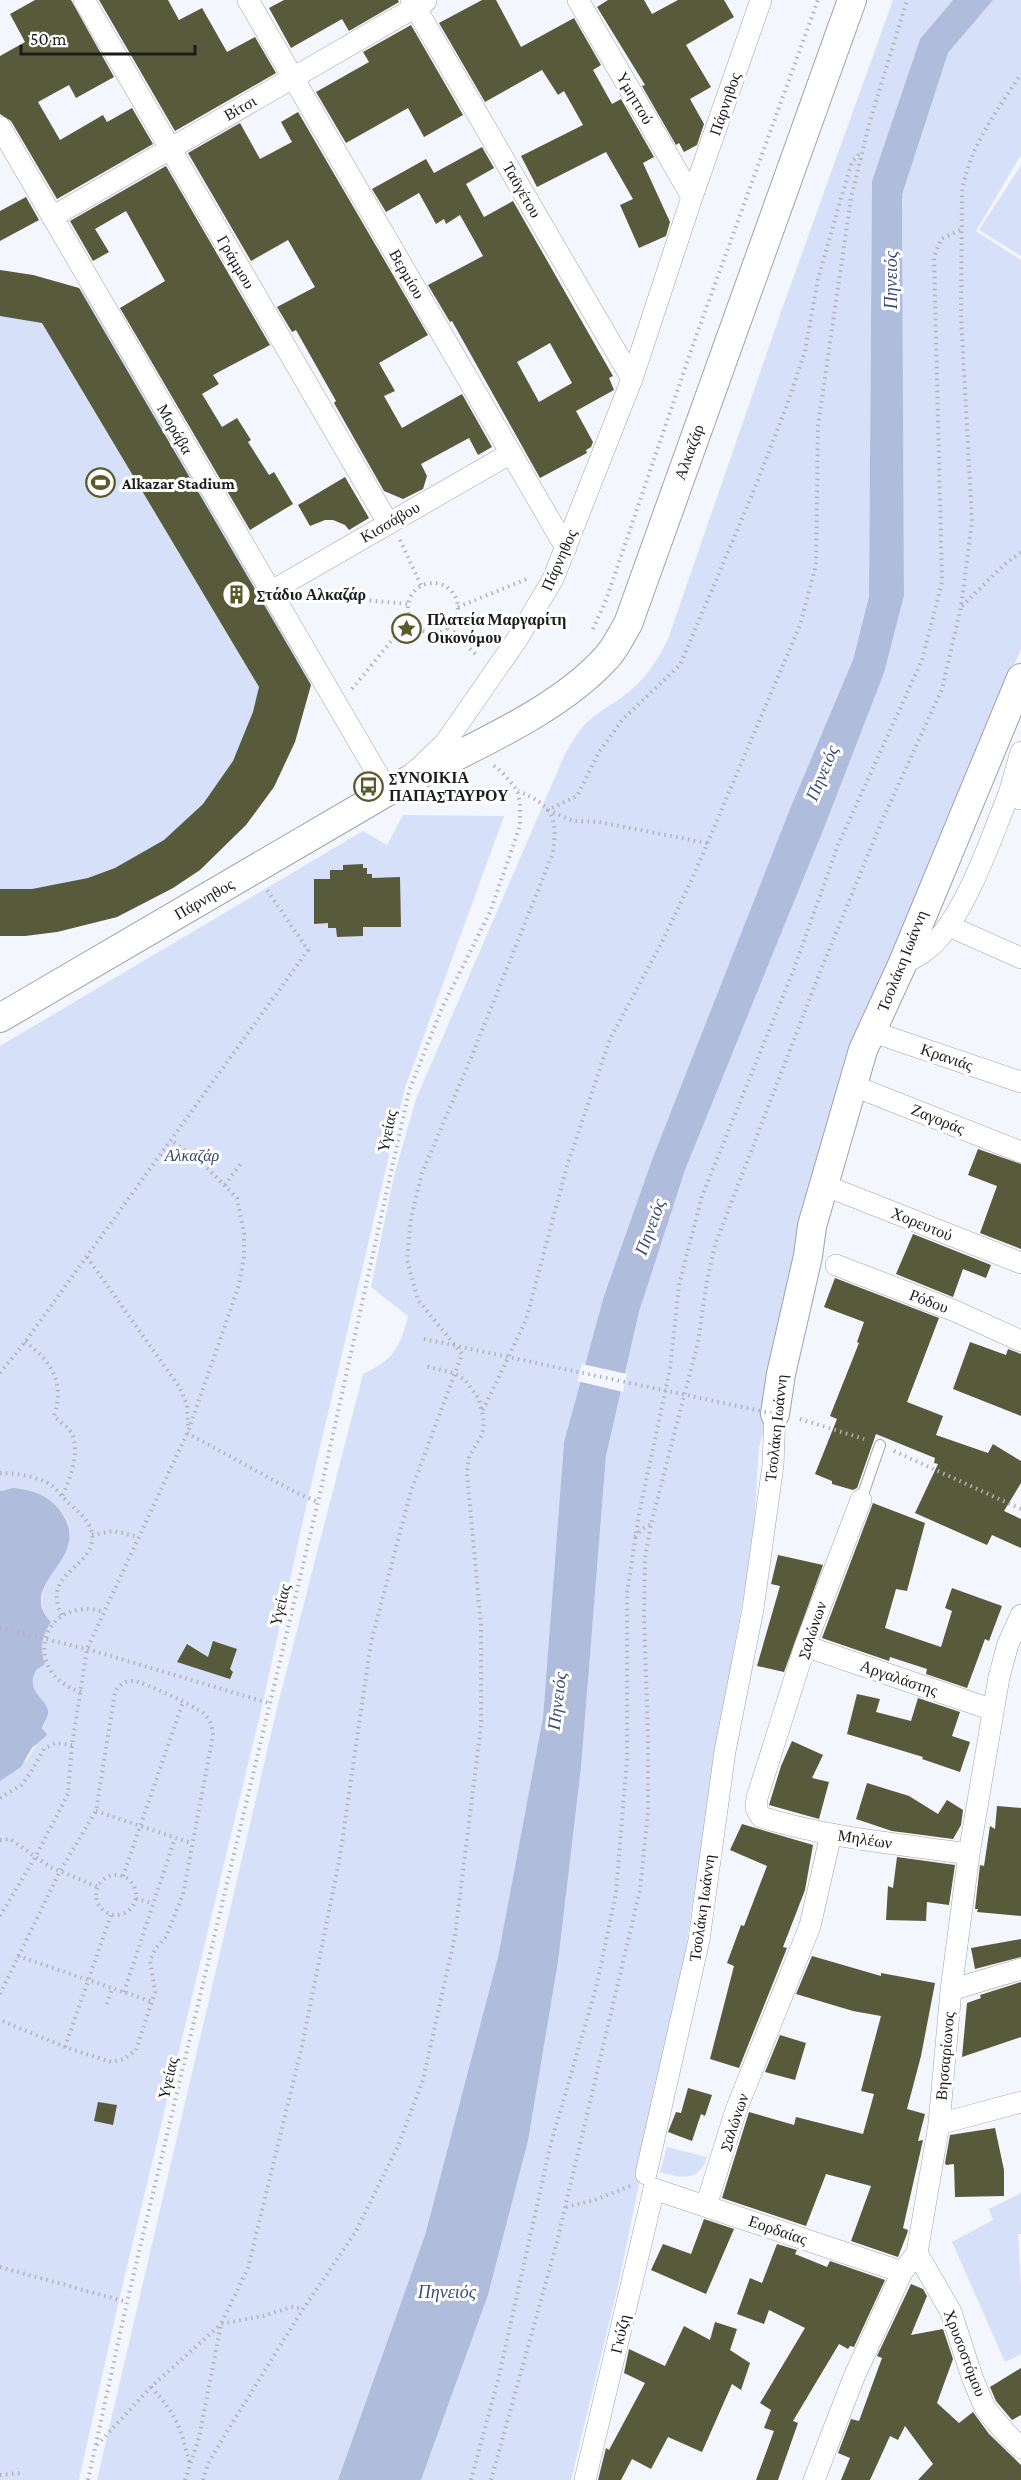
<svg xmlns="http://www.w3.org/2000/svg" width="1021" height="2480" font-family="'Crimson Pro',serif">
<style>
.green{fill:#d6e0f9}
.water{fill:#afbcdc}
.pier{fill:#f4f6fd}
.building{fill:#575a3b;fill-rule:evenodd}
.lines{fill:none;stroke-linecap:round;stroke-linejoin:round}
.lane-casing{stroke:#a0a2a8;stroke-width:12}
.street-casing{stroke:#a0a2a8;stroke-width:22}
.secondary-casing{stroke:#a0a2a8;stroke-width:30}
.path{stroke:#b1b3b9;stroke-width:4;stroke-dasharray:1.5 4.5;stroke-linecap:butt}
.lane{stroke:#fff;stroke-width:10}
.street{stroke:#fff;stroke-width:21}
.secondary{stroke:#fff;stroke-width:28}
.path-bridge{stroke:#b1b3b9;stroke-width:4;stroke-dasharray:1.5 4.5;stroke-linecap:butt}
.labels{text-anchor:middle;dominant-baseline:central;stroke-width:6;stroke-linejoin:round;paint-order:stroke}
.street-label{font-size:16px;fill:#1a1b1d;stroke:#fff}
.poi-label{font-size:16px;font-weight:bold;fill:#1a1b1d;stroke:#fff;text-anchor:start}
.park-label{font-size:16px;font-style:italic;fill:#31426e;stroke:#fff}
.water-label{font-size:18px;font-style:italic;fill:#3b4c78;stroke:#fff}
</style>
<rect width="100%" height="100%" fill="#f4f6fd"/>
<path class="green" d="M893,0H953L920,39L872,181L869,595L853,660L603,1299L564,1442L543,1717L498,1957L425,2235L338,2480H97L278,1704L363,1374C393,1360 400,1348 408,1316L371,1287L394,1176L416,1099L565,754C572,742 579,729 590,720C603,708 619,701 632,689C648,675 659,658 668,639L781,312Z
M993,0H1021V155L976,231L1021,260V649L871,1013L774,1398L759,1447L753,1543L716,1749L681,1980L618,2286L571,2480H421L488,2295L528,2141L558,1962L581,1768L606,1456L639,1312L685,1170L826,823L884,673L904,596L902,195L948,53Z
M1021,165V256L979,230Z
M0,270L33,275L92,292L312,680L295,742L246,825L200,870L173,888L117,917L57,932L0,936Z
M403,815L504,816L405,1088L308,1498L263,1702L119,2300L79,2480H0V1781L27,1760L44,1732L43,1724L48,1713C43,1697 26,1689 36,1670L44,1664C39,1648 42,1636 51,1622C15,1582 102,1547 56,1506C48,1499 16,1493 4,1489L0,1491V1046L363,831L387,845Z
M667,2147L707,2157C699,2183 681,2178 660,2172Z
M1021,2193V2234H1018L1021,2286V2354L1005,2362L952,2242L993,2220L989,2209Z"/>
<path class="water" d="M953,0H993L948,53L902,195L904,596L884,673L826,823L685,1170L639,1312L606,1456L581,1768L558,1962L528,2141L488,2295L421,2480H338L425,2235L498,1957L543,1717L564,1442L603,1299L652,1160L790,809L853,660L869,596L872,181L920,39Z
M14,1488C32,1490 47,1495 59,1509C98,1558 13,1582 51,1622C42,1636 39,1648 45,1664L36,1670C24,1693 50,1699 48,1714C47,1719 43,1723 42,1728L47,1735L32,1748L21,1767L0,1781V1491Z"/>
<path class="pier" d="M582,1364L627,1374L623,1392L577,1381Z"/>
<path class="building" d="M35,0H71L114,77L76,98L69,85L38,102L60,140L103,115L107,122L132,108L153,144L57,199L11,121L0,114V56L25,42L10,14Z
M99,0H168L179,20L202,8L227,52L255,37L276,73L175,131Z
M284,0H398L399,2L349,31L342,19L291,48L269,8Z
M482,0H496L521,47L574,18L601,65L593,70L612,104L621,99L654,157L643,163L670,222L666,236L639,248L620,205L633,199L606,152L537,187L521,156L583,125L564,91L558,95L542,70L485,102L439,23Z
M608,0H644L652,14L678,0H724L734,17L686,45L711,87L690,99L704,124L697,145L684,152L679,143L676,145L642,86L645,85L597,7Z
M411,25L463,115L424,137L408,108L346,143L316,92L369,62L363,52Z
M298,112L428,335L379,363L395,391L384,396L402,428L462,394L492,447L478,455L469,438L421,464L427,476L423,489L403,499L384,491L334,403L336,401L296,330L292,332L277,307L315,287L288,240L251,261L188,153L240,123L260,159L292,142L281,122Z
M482,147L494,168L466,184L484,217L513,201L613,376L609,378L614,390L576,411L593,442L591,447L586,450L587,453L540,478L452,321L450,322L428,285L483,256L460,215L446,224L444,219L436,224L419,193L386,212L372,189L426,159L434,173ZM550,343L572,383L539,402L517,362Z
M166,166L270,345L213,375L219,384L202,394L222,427L237,418L251,440L248,442L269,475L274,472L293,504L250,530L120,308L165,281L126,211L95,229L109,252L93,261L70,221Z
M26,197L39,220L0,241V211Z
M0,270L33,275L79,288L311,685L295,742L274,787L246,825L200,870L173,888L117,917L57,932L25,936H0V889H32L88,878L115,868L164,840L203,804L233,761L253,712L259,687L42,323L0,316Z
M345,477L369,518L349,530L345,525L333,520H325L310,526L298,505Z
M363,864V868H367V874H372V878L400,877L401,927H363V936L337,937L336,928H328V923L314,924V879H330V870H343V865Z
M978,1149L1021,1164V1249L980,1233L997,1186L968,1175Z
M913,1234L991,1265L986,1278L963,1269L953,1297L896,1274Z
M835,1278L939,1318L907,1402L943,1416L936,1435L988,1453L993,1444L1021,1461V1483L1004,1511L1021,1519V1548L992,1535L987,1545L915,1513L938,1464L934,1463L935,1458L876,1434L857,1488L853,1490L832,1484V1481L815,1474L837,1419L830,1416L859,1343L857,1342L864,1322L824,1307Z
M970,1342L1006,1355L1008,1349L1021,1354V1416L953,1389Z
M873,1503L925,1523L907,1591L896,1589L885,1628L941,1647L952,1611L945,1608L952,1588L1002,1606L989,1641L985,1639L967,1688L926,1674L927,1669L890,1657L889,1661L822,1638Z
M778,1555L823,1565L784,1672L757,1666L780,1586L771,1584Z
M213,1641L237,1649L230,1669L233,1672L230,1679L177,1662L187,1644L208,1657Z
M857,1694L880,1699L876,1712L911,1721L918,1698L960,1712L952,1736L970,1742L960,1772L922,1759L923,1757L847,1734Z
M792,1741L823,1755L812,1778L829,1782L819,1819L769,1805L781,1766Z
M867,1783L909,1796L938,1814L947,1800L963,1810L961,1825L953,1839L892,1831L856,1819Z
M997,1806L1021,1808V1916L977,1912L978,1909H975L980,1865L984,1866L990,1826L995,1829Z
M742,1824L813,1845L805,1890L783,1947L787,1948L739,2068L710,2059L734,1966L727,1963L741,1925L744,1926L767,1866L730,1850Z
M897,1857L955,1865L949,1905L927,1902L926,1921L886,1920L888,1886L893,1888Z
M1021,1939V1957L975,1969L971,1948Z
M812,1956L881,1976V1973L935,1983L921,2056L907,2109L925,2114L918,2141L923,2140L903,2228L908,2230L907,2234L898,2257L851,2241L871,2186L826,2174L806,2226L722,2198L749,2112L794,2125L796,2117L863,2134L874,2094L861,2091L881,2016L853,2011L796,1994Z
M1021,1982V2037L962,2057L967,2003L981,1998L980,1995Z
M780,2035L806,2043L795,2080L765,2072Z
M688,2088L712,2095L705,2116L701,2114L692,2141L668,2132L676,2112L681,2113Z
M98,2102L117,2105L113,2125L94,2121Z
M995,2128L1004,2170V2196L955,2197L954,2164L946,2165L945,2163L950,2135Z
M704,2219L734,2229L706,2294L651,2270L663,2244L691,2254Z
M777,2244L797,2250L795,2254L827,2267L830,2261L885,2280L854,2347L850,2346L848,2349L839,2344L793,2421L798,2423L778,2480H756L774,2431L764,2428L771,2410L760,2403L805,2328L769,2310L764,2324L737,2314L750,2278L762,2283Z
M911,2284L923,2289L927,2296L911,2335L943,2329L953,2359L937,2403L959,2423L973,2412L989,2434L1021,2465V2480H918L933,2464L905,2426L898,2440L890,2436L870,2480H841L850,2458L838,2453L851,2419L859,2421L882,2358L877,2356Z
M715,2322L737,2329L730,2350L750,2363L741,2390L732,2384L702,2452L668,2437L651,2469L632,2459L621,2480H598L606,2448L609,2450L645,2383L624,2373L629,2349L665,2366L684,2326L710,2340Z
M1021,2368V2415L1012,2420L996,2401L990,2387Z"/>
<g class="lines">
<defs>
<path id="lane" d="M861,1500L880,1445"/>
<path id="street" d="M84,0L388,523
M248,0L566,548
M411,0L632,379
M578,0L692,197
M0,127L388,792L419,768L445,743L518,638L553,579L632,379L692,197L761,0
M52,217L426,1
M270,592L511,453
M1020,799L1009,794L1021,752
M949,926L1021,958
M902,965C916,957 929,950 939,938C970,902 991,838 1009,794
M873,1032L1021,1082
M854,1086L1021,1152
M824,1185L1021,1263
M836,1265L955,1311L1021,1341
M861,1500L805,1646L757,1798L756,1808L761,1817C828,1838 900,1844 969,1854
M805,1646L993,1710
M951,1990L1021,1969
M939,2124L1021,2102
M646,2174L699,1940L725,1751L753,1609L773,1465L775,1414
M706,2206L736,2110L810,1926L831,1834
M917,2253L951,2312L972,2377L985,2408L1004,2431L1021,2448
M585,2480L654,2189L902,2272
M814,2480L854,2377L902,2272L917,2253L939,2124L951,1990L969,1854L999,1677L1008,1644L1021,1615"/>
<path id="secondary" d="M0,1018C129,943 257,868 385,793C454,754 553,717 606,658C615,649 621,635 628,624L852,0
M775,1414L781,1374L808,1256L812,1226L863,1050L902,965L1021,678"/>
</defs>
<use href="#lane" class="lane-casing"/>
<use href="#street" class="street-casing"/>
<use href="#secondary" class="secondary-casing"/>
<path class="path" d="M400,540L421,585
M408 608a25 25 0 1 1 50 0a25 25 0 1 1-50 0Z
M310,595L408,604
M962,606L1005,564L1021,552
M458,607L527,579
M449,627L478,657
M593,629L606,600L694,342L818,0
M352,689L410,618
M707,843L599,822L573,821L548,810L577,796L599,752L623,719L680,665L750,500L787,405L805,351L818,279L842,195L852,162L862,151
M225,1185L242,1162
M87,1257L180,1388L187,1405L188,1426
M25,1342C52,1361 65,1384 54,1416C59,1421 69,1427 72,1434C80,1452 70,1480 62,1496
M0,1373L25,1342L308,950L267,890
M483,1410L526,1320L567,1166L610,1039L662,942L693,877L800,625L816,565L818,426L851,198L870,121L907,0
M800,1419L864,1439
M187,1433L295,1492L318,1502
M894,1451L1021,1509
M0,1473C15,1473 36,1476 49,1484C55,1487 58,1492 62,1496C73,1509 95,1521 92,1541C87,1571 42,1573 62,1616
M92,1535L114,1531L139,1537
M635,1537L642,1529L651,1524
M0,1628L87,1649L269,1703
M81,1692C18,1672 43,1593 104,1612
M0,1798L21,1785L30,1774L44,1749L55,1743L72,1745
M96,1811L191,1843
M0,1840L10,1839L50,1867L98,1887
M96 1895a20 20 0 1 1 40 0a20 20 0 1 1-40 0Z
M123,1876L183,1702
M136,1899L152,1903
M0,1916L36,1856L68,1794L72,1745L87,1649L189,1429L239,1285L244,1257V1233L237,1198L208,1169L171,1140
M18,1956L153,2002
M124,1992L175,1838
M0,1994L60,1871L96,1811L115,1692C119,1685 125,1680 134,1681C144,1682 196,1707 203,1713C210,1719 212,1726 213,1735L183,1894L166,1937L156,1948L150,1960L155,1992L136,2050L124,2059L111,2062L65,2047L0,2020
M107,2004L112,1988
M65,2047L111,1915
M566,2207L595,2200L630,2186
M0,2267L127,2302
M151,2387C178,2417 180,2426 190,2465
M97,2445L151,2387L221,2324L263,2316L291,2307L303,2309
M0,2475L21,2473
M88,2480L127,2302L318,1502L409,1091L442,1008L490,912L520,826V803L517,790L502,772L493,765
M185,2480L199,2438L221,2324L248,2268L302,2046L340,1856L371,1642L411,1491L462,1354L418,1300L407,1260L411,1218L422,1173L471,1058L553,853C558,817 552,805 518,791
M203,2480L208,2464L226,2433L303,2309L355,2233L398,2146L423,2080L455,1936L481,1725V1625L467,1474L469,1456L482,1435L484,1422L479,1399L465,1380L454,1373L425,1366
M471,2480L498,2380L551,2143L596,1988L616,1893L627,1759V1593L639,1514L670,1369L679,1285L702,1196L794,969L838,845L922,660L942,582L934,257L941,239L960,230
M491,2480L556,2246L640,1890L648,1811V1736L644,1618L645,1558L651,1524L698,1342L707,1281L715,1245L818,977L881,823L942,689L961,607L972,521L961,315L962,192C968,149 998,109 1021,74"/>
<use href="#lane" class="lane"/>
<use href="#street" class="street"/>
<use href="#secondary" class="secondary"/>
<path class="path-bridge" d="M424,1339L775,1414"/>
</g>
<defs>
<symbol id="stadium-ring" viewBox="-11 -11 22 22"><circle r="9.5" fill="#fff" stroke="#585c2a" stroke-width="1.5"/><path d="M0-5a6.5 5 0 1 0 0 10a6.5 5 0 1 0 0-10ZM-3.5-1.8h7v3.6h-7Z" fill="#585c2a"/></symbol>
<symbol id="building-ring" viewBox="-11 -11 22 22"><circle r="9.5" fill="#fff" stroke="#585c2a" stroke-width="1.5"/><path d="M-4-6H4V6H1V3H-1V6H-4ZM-2.5-4.3h1.7v1.8h-1.7ZM.8-4.3h1.7v1.8H.8ZM-2.5-1h1.7V.8h-1.7ZM.8-1h1.7V.8H.8Z" fill="#585c2a"/></symbol>
<symbol id="sight-ring" viewBox="-11 -11 22 22"><circle r="9.5" fill="#fff" stroke="#585c2a" stroke-width="1.5"/><path d="M0-6L1.8-2.2L6-1.7L2.9 1.2L3.7 5.4L0 3.3L-3.7 5.4L-2.9 1.2L-6-1.7L-1.8-2.2Z" fill="#585c2a"/></symbol>
<symbol id="bus-ring" viewBox="-11 -11 22 22"><circle r="9.5" fill="#fff" stroke="#585c2a" stroke-width="1.5"/><path d="M-5-6H5V4H4V6H2V4H-2V6H-4V4H-5ZM-3.5-4V0h7V-4ZM-3.5 1.2v1.5H-2V1.2ZM2 1.2v1.5H3.5V1.2Z" fill="#585c2a"/></symbol>
</defs>
<g fill-rule="evenodd">
<use href="#stadium-ring" x="84" y="466" width="33" height="33"/>
<use href="#building-ring" x="220" y="578" width="33" height="33"/>
<use href="#sight-ring" x="390" y="612" width="33" height="33"/>
<use href="#bus-ring" x="352" y="770" width="33" height="33"/>
</g>
<g class="labels">
<g class="street-label">
<text transform="translate(635 98) rotate(60)">Υμηττού</text>
<text transform="translate(725 104) rotate(-71)">Πάρνηθος</text>
<text transform="translate(240 108) rotate(-30)">Βίτσι</text>
<text transform="translate(522 190) rotate(60)">Ταϋγέτου</text>
<text transform="translate(236 262) rotate(60)">Γράμμου</text>
<text transform="translate(407 274) rotate(60)">Βερμίου</text>
<text transform="translate(175 429) rotate(60)">Μοράβα</text>
<text transform="translate(689 452) rotate(-70)">Αλκαζάρ</text>
<text transform="translate(390 522) rotate(-30)">Κισσάβου</text>
<text transform="translate(559 560) rotate(-66)">Πάρνηθος</text>
<text transform="translate(204 899) rotate(-30)">Πάρνηθος</text>
<text transform="translate(902 961) rotate(-68)">Τσολάκη Ιωάννη</text>
<text transform="translate(947 1057) rotate(19)">Κρανιάς</text>
<text transform="translate(938 1119) rotate(22)">Ζαγοράς</text>
<text transform="translate(387 1131) rotate(-78)">Υγείας</text>
<text transform="translate(922 1224) rotate(22)">Χορευτού</text>
<text transform="translate(929 1301) rotate(21)">Ρόδου</text>
<text transform="translate(776 1428) rotate(-84)">Τσολάκη Ιωάννη</text>
<text transform="translate(280 1605) rotate(-76)">Υγείας</text>
<text transform="translate(812 1630) rotate(-71)">Σαλώνων</text>
<text transform="translate(899 1678) rotate(19)">Αργαλάστης</text>
<text transform="translate(865 1839) rotate(9)">Μηλέων</text>
<text transform="translate(702 1908) rotate(-82)">Τσολάκη Ιωάννη</text>
<text transform="translate(945 2056) rotate(-85)">Βησσαρίωνος</text>
<text transform="translate(168 2078) rotate(-77)">Υγείας</text>
<text transform="translate(734 2122) rotate(-71)">Σαλώνων</text>
<text transform="translate(778 2230) rotate(19)">Εορδαίας</text>
<text transform="translate(620 2334) rotate(-77)">Γκύζη</text>
<text transform="translate(965 2353) rotate(69)">Χρυσοστόμου</text>
</g>
<g class="poi-label">
<text x="122" y="483">Alkazar Stadium</text>
<text x="257" y="594">Στάδιο Αλκαζάρ</text>
<text x="427" y="619">Πλατεία Μαργαρίτη<tspan x="427" dy="18">Οικονόμου</tspan></text>
<text x="389" y="777">ΣΥΝΟΙΚΙΑ<tspan x="389" dy="18">ΠΑΠΑΣΤΑΥΡΟΥ</tspan></text>
</g>
<g class="park-label">
<text x="192" y="1155">Αλκαζάρ</text>
</g>
<g class="water-label">
<text transform="translate(891 280) rotate(-90)">Πηνειός</text>
<text transform="translate(822 773) rotate(-67)">Πηνειός</text>
<text transform="translate(650 1227) rotate(-70)">Πηνειός</text>
<text transform="translate(557 1701) rotate(-83)">Πηνειός</text>
<text x="447" y="2292">Πηνειός</text>
</g>
</g>
<path d="M21 45v9h174v-9" fill="none" stroke="#1a1b1d" stroke-width="3"/>
<text x="30" y="45" font-size="18" fill="#1a1b1d" stroke="#ffffff" stroke-width="4.5" paint-order="stroke">50 m</text>
</svg>
